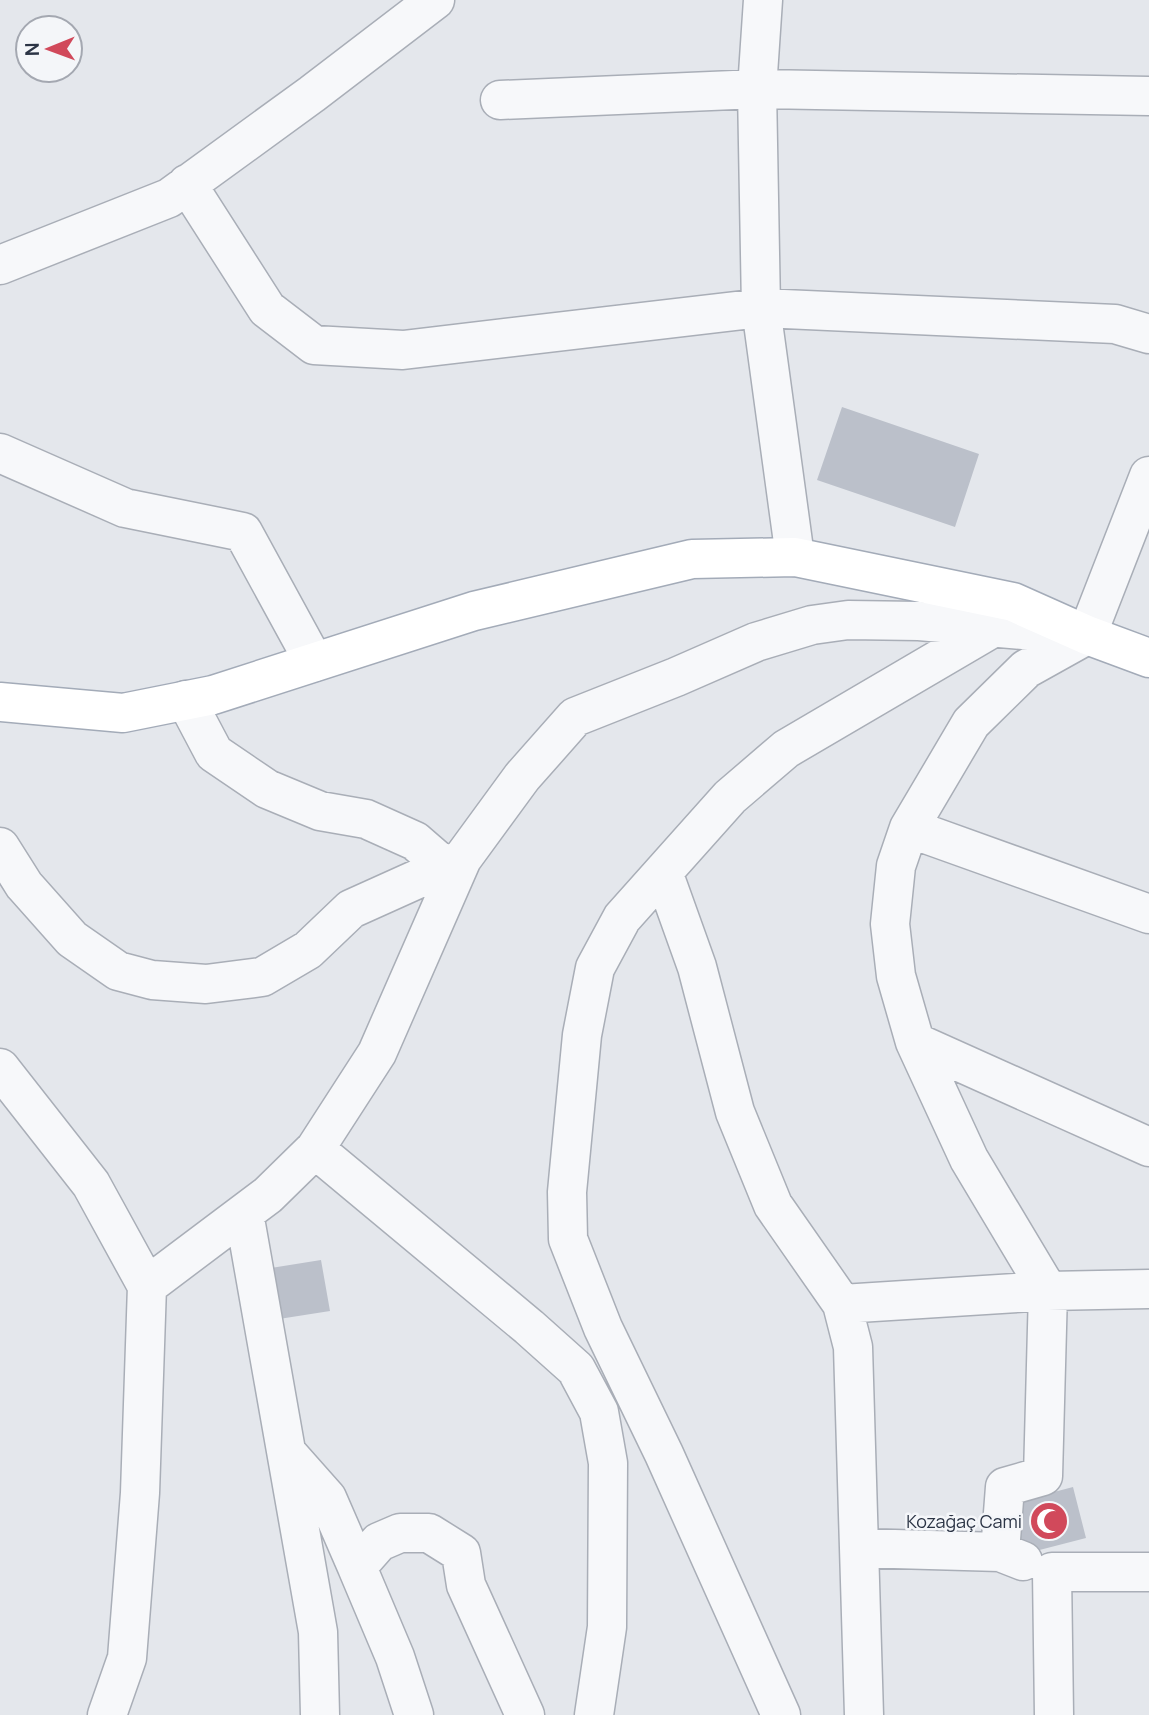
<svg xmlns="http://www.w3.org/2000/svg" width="1149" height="1715" font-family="Manrope,sans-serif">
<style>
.building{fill:#bbc0ca}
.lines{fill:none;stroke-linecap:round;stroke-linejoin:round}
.minor-casing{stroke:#a9aeb7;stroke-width:41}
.major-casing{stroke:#a3abb8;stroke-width:41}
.minor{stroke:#f7f8fa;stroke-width:38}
.major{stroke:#fff;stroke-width:38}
.labels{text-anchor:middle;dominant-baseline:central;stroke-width:5;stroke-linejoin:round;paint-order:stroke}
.poi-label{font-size:18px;fill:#2b3445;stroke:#f4f6f9;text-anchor:end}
</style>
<rect width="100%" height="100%" fill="#e4e7ec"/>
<path class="building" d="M842,407L979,454L955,527L817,480Z
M321,1260L330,1311L279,1319L271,1268Z
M1073,1487L1086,1538L1024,1554L1012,1503Z"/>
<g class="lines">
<defs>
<path id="minor" d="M763,0L757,89L761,308L795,557
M500,100L757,89L1149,96
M187,184L267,309L314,345L403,350L761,308L1115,324L1149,334
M0,265L169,198L312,94L435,0
M0,453L125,508L243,532L314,662
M186,700L214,753L267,789L320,811L366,819L415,841L445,867
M909,828L1149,914
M0,847L24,885L72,939L118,971L152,980L206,984L262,977L308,950L351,909L462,859
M663,872L697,967L735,1112L773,1205L842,1304L853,1347L864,1715
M915,1042L1149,1147
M0,1068L91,1184L147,1286L140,1493L127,1658L107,1715
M315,1149L529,1327L576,1369L599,1412L608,1463L607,1627L594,1715
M244,1213L318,1632L320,1715
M147,1286L268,1195L315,1149L377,1053L462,859L522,777L575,717L676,677L756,642L812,625L848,620L919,621L1081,635
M842,1304L1048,1291L1149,1289
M288,1454L327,1498L357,1567
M859,1548L1000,1552L1023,1561
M1000,1552L1005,1487L1043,1476L1048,1291L969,1159L915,1042L896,976L890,924L896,866L909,828L971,723L1026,669L1087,635L1149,476
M414,1715L395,1657L357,1567L379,1542L400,1533H429L461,1553L466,1585L525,1715
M781,1715L664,1454L603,1328L568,1239L567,1192L582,1035L595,968L622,918L730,797L786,749L994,627
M1054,1715L1052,1572H1149"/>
<path id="major" d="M0,702L123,713L213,695L474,611L692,559L795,557L1013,602L1087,635L1149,658"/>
</defs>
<use href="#minor" class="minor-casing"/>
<use href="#major" class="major-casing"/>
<use href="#minor" class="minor"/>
<use href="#major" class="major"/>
</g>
<defs>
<symbol id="mosque-disc" viewBox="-11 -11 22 22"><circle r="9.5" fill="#d1495b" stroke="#f4f6f9"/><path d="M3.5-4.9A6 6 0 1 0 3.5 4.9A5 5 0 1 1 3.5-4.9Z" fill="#fff"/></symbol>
</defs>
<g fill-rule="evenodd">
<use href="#mosque-disc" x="1027" y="1499" width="44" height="44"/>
</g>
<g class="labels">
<g class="poi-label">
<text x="1022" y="1521">Kozağaç Cami</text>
</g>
</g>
<g transform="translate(49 49) rotate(269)"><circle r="33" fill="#f4f6f9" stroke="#a4a8b1" stroke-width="2"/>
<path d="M0-5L12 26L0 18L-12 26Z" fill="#d1495b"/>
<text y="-10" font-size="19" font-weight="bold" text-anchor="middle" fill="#2b3445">N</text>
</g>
</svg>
